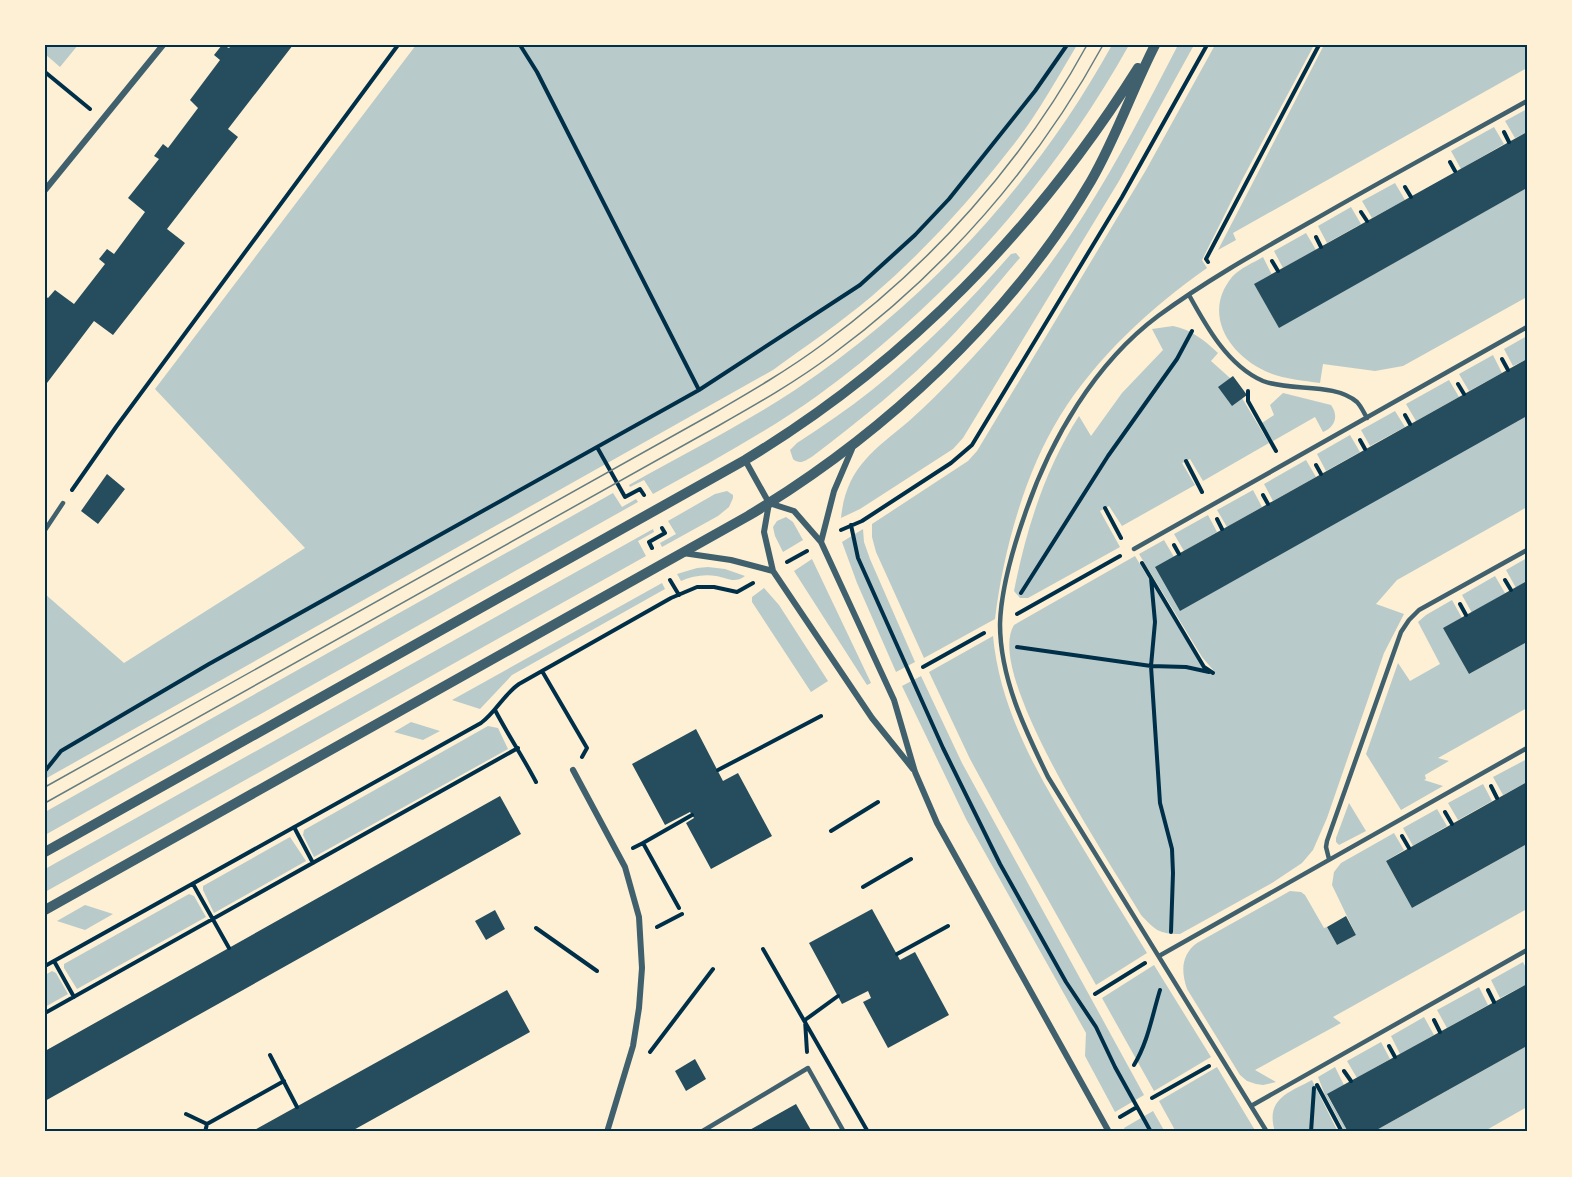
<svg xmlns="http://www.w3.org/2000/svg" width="1572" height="1177" font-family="Inter,sans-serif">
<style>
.green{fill:#b9caca}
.building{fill:#264d5e}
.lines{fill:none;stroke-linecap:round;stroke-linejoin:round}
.path{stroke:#003049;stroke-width:4}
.service{stroke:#3f606c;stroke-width:4.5}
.minor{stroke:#3f606c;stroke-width:6}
.tertiary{stroke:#3f606c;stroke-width:10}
.tram{stroke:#657d81;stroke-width:1.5}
.neatline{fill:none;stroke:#003049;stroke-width:2}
</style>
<rect width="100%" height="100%" fill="#fdf0d5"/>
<path class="green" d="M45,45H78L60,67L45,54Z
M416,45H1077C1056,80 1036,117 1010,149C969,202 923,252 872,296C840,323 806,346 773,370L45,779V594L124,663L305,548L155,389Z
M1112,45H1129C1052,183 945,303 817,396C765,433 709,463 653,494L644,480L630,487L629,485C684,454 742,425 795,390C927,301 1035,184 1112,45Z
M1178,45H1194L1119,181L963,438L953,449L860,509L841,518C846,468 873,451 909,421C926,406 942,390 958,373C1004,325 1047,272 1083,216C1118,161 1148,103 1178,45Z
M1215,45H1314L1243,178L1202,260L1207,268C1151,307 1096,358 1060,416C1024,474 1003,553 995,619L924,658L876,552L872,537V524L968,461L977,451L1146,170Z
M1324,45H1527V68L1233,233L1236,240L1218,250Z
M1527,109V132L1515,138L1505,121Z
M1494,127L1504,144L1461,169L1451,151Z
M1395,183L1405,200L1372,218L1362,201Z
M1527,188V297L1403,366L1375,371L1323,364L1320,383C1302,380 1282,379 1265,371C1229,354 1202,314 1232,277C1240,268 1253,263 1263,257L1272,275L1255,285L1279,327Z
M1351,207L1361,224L1327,243L1318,226Z
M1306,233L1316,250L1283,268L1274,251Z
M1016,253L1020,258L1018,260C995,287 973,314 948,340C907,383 860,420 813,456C805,461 800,465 793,459L790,450L797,443C823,426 848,409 872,390C923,349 968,303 1011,254Z
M1173,326C1192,330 1204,340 1218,353L1211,361L1230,378L1269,443L1203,481L1190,459L1182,463L1195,485L1122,526L1109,506L1100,511L1120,547L1028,598H1020L1014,591C1026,530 1045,469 1079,416L1091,436L1122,393L1163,350L1152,329Z
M1527,336V359L1513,366L1504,349Z
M1493,355L1502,373L1469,391L1459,374Z
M1449,380L1459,397L1416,421L1406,404Z
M1283,393L1331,405C1339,416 1335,427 1323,432L1315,417L1273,441L1262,423L1274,415L1270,405Z
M1395,411L1405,427L1370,446L1361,430Z
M1527,416V507L1397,580L1376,604L1404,614L1384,653L1327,818L1313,850L1302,863L1272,883L1180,934C1159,934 1155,930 1141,915C1113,867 983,674 1014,625L1135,556L1202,666L1212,675L1214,671L1202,657L1139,554L1164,540L1174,557Z
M1350,435L1360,452L1326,471L1317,454Z
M1306,460L1316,477L1273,501L1264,484Z
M1253,490L1262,507L1227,527L1217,510Z
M727,491L733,495V498L729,507L718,516L662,547L660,543L676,534L668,521L715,494Z
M613,493L622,507L636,499L638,502L45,835V812Z
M1208,515L1217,532L1184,551L1174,534Z
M786,517L793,522L803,540L783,552L775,536L773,527L777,521Z
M653,529L654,532L638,541L646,556L45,892V869Z
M863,529L864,542L870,559L915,662L896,672L857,583L842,542Z
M1527,558V581L1516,588L1506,570Z
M812,559L871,683L867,685L794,571Z
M708,567L725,569L745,576C734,584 728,578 716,576C704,574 692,576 681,581L677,574L697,568Z
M1495,576L1505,593L1472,613L1462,595Z
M662,583L665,589L512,675L480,709L452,700Z
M764,588L779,605L828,681L811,692L752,602V597Z
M1452,600L1462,618L1444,628L1469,674L1527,642V708L1438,758L1449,761L1425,775L1426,779L1424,780L1443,786L1401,810L1366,754L1398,663L1410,681L1440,664L1418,622L1426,615Z
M993,636C1000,711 1039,777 1078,840C1101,878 1124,916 1147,953L1096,985L1000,814L970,759L929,672Z
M921,676L962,763L1144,1095L1115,1112L1085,1056L1086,1033L966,819L902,686Z
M411,722L440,731L423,740L394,732Z
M488,726L498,728L508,749L314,857L303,835L304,830Z
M1527,759V782L1503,795L1493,777Z
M1483,784L1492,801L1458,820L1448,803Z
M1349,803L1366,831L1339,845L1336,842V838Z
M1437,809L1447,826L1413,846L1403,828Z
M1394,833L1404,850L1386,861L1412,908L1527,844V909L1333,1017L1341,1023L1255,1070L1276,1082L1263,1085L1256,1084L1247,1081L1240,1075L1187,989C1181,971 1181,955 1197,943L1290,891L1301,892L1305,895L1324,928L1327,927L1337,945L1356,935L1332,885L1334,872L1341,863Z
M290,837L306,861L214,913L203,890V886Z
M189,894L194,896L206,917L77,989L64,968V964Z
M85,905L113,914L85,930L57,921Z
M1523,962L1527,970V984L1500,998L1491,980Z
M1154,965L1211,1057L1154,1091L1102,998Z
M52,971L56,973L68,994L45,1007V975Z
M1479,987L1488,1005L1447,1028L1437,1010Z
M1424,1017L1434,1035L1400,1054L1391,1036Z
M1381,1042L1390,1059L1357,1078L1347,1061Z
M1527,1046V1107L1483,1132H1373Z
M1217,1067L1256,1132H1176L1159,1101Z
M1335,1067L1344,1085L1327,1095L1348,1132H1345L1325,1095L1318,1077Z
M1312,1080L1338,1132H1275C1265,1099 1288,1093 1312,1080Z
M1153,1111L1165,1132H1126L1124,1128Z"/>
<path class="building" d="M222,45L229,48L232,45H293L228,129L238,137L167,229L185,243L113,335L94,321L47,383L45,381V296L48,298L55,290L74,304L105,264L99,259L107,249L114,254L145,212L128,198L159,159L154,156L163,144L168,148L198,108L190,100L220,60L214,55Z
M1527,132V188L1279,328L1254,284Z
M1527,359V416L1180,611L1155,567Z
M1233,376L1247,395L1232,406L1218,387Z
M107,474L125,489L98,524L81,511Z
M1527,581V642L1469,674L1443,628Z
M696,729L723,781L738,773L772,836L711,869L686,823L694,818L690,812L665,825L632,764Z
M1527,782V844L1412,908L1386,861Z
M500,796L521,834L45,1101V1051Z
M872,909L900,960L915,952L949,1015L888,1048L863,1002L871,998L868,991L842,1004L809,943Z
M495,910L505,929L486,940L475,921Z
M1346,916L1356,935L1337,945L1327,927Z
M1527,984V1046L1373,1132H1348L1327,1094Z
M507,990L530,1032L350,1132H251Z
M695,1059L706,1079L686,1091L675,1071Z
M796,1104L812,1132H746Z"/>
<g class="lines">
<path class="path" d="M520,45L537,72L699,390
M45,72L90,109
M1504,132L1509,142
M1450,162L1455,171
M1405,187L1411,197
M1361,212L1367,221
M1316,237L1321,247
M1272,261L1278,271
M1208,262L1206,259L1319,45
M1502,359L1508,370
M1458,384L1464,394
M1248,391V401L1276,451
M1405,415L1410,424
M1360,440L1365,449
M597,447L625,497L640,489L644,495
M1186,461L1202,492
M1316,465L1321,474
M72,490L116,427L398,45
M1263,495L1268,504
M1105,508L1121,538
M1217,519L1222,529
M851,525L858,558L943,748L1000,864L1066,982L1096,1027L1115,1067L1151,1132
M841,530L862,521L951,463L972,445L1122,197L1207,45
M1174,545L1179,554
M652,548L649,542L665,533L662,528
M787,562L807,551
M1142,563L1204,667L1213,673
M1151,578L1155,622L1151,666L1160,803L1172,849L1173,873L1171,932
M670,580L679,595
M1505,580L1511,590
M1021,593L1108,456L1177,359L1192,331
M1460,604L1466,615
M1017,614L1120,556
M1017,647L1151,666L1186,667L1209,672
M923,667L984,633
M542,671L587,748L582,757
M495,710C508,735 523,757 536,782
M718,770L821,716
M45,771L61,751L209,664L699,390L860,285L915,235L949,199L1035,91L1067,45
M1491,786L1497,798
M1445,812L1452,824
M294,827L313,863
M831,831L878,802
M1402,836L1409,848
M643,843L692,815
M633,848L643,843L679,908
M193,884L229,948
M863,887L911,859
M657,927L682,914
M536,928L597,971
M763,949L868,1132
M897,954L948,926
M54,961L74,997
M45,966L481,723C496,712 504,694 519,684L671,598L697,587H714L737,592L753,583
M1488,990L1494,1002
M1095,994L1145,963
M45,1013L518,748
M1434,1020L1440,1032
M1389,1046L1395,1057
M650,1052L713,969
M807,1052L805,1020L838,996
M270,1055L297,1107
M1134,1065C1148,1042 1152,1016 1160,990
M1344,1071L1351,1081
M1317,1085L1342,1132
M1152,1098L1209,1066
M186,1114L207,1124
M1120,1117L1137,1107
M205,1132L207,1124L284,1081
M1311,1132L1314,1088"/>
<path class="service" d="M1189,295C1206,326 1228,366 1263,381C1291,392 1334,382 1357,402C1361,406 1364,413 1367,418
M45,530L63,503
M1134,549L1527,327
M1329,859L1326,847L1327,841L1401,632L1409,620L1419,610L1527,550
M1159,956L1527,748
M1251,1106L1527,950
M701,1132L808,1068L844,1132
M1267,1132L1048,777C1025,730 1000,678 1000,624C1001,588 1013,548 1025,514C1050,440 1095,363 1158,316C1207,280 1259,251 1312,221C1383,180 1455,141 1527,101"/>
<path class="minor" d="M45,190L163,45
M745,460L769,503L764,532L773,571L872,718L913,769
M769,503L794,511L821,542L894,700L915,772L937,823L1109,1132
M821,542L834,491L852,449
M683,553L731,560L773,571
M573,770L625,867L639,917L642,968L639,1008L633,1046L607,1132"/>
<path class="tertiary" d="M45,852L745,460C906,363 1038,227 1138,68
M45,910L748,516C882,436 1012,316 1091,181C1116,138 1132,90 1155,45"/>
<path class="tram" d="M45,787L712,414C750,392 788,370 823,344C931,265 1023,162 1087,45
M45,803L718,426C757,404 797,381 833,354C944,272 1037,166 1103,45"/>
</g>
<rect width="1572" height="1177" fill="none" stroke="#fdf0d5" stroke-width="93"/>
<rect x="46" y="46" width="1480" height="1084" class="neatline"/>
</svg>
